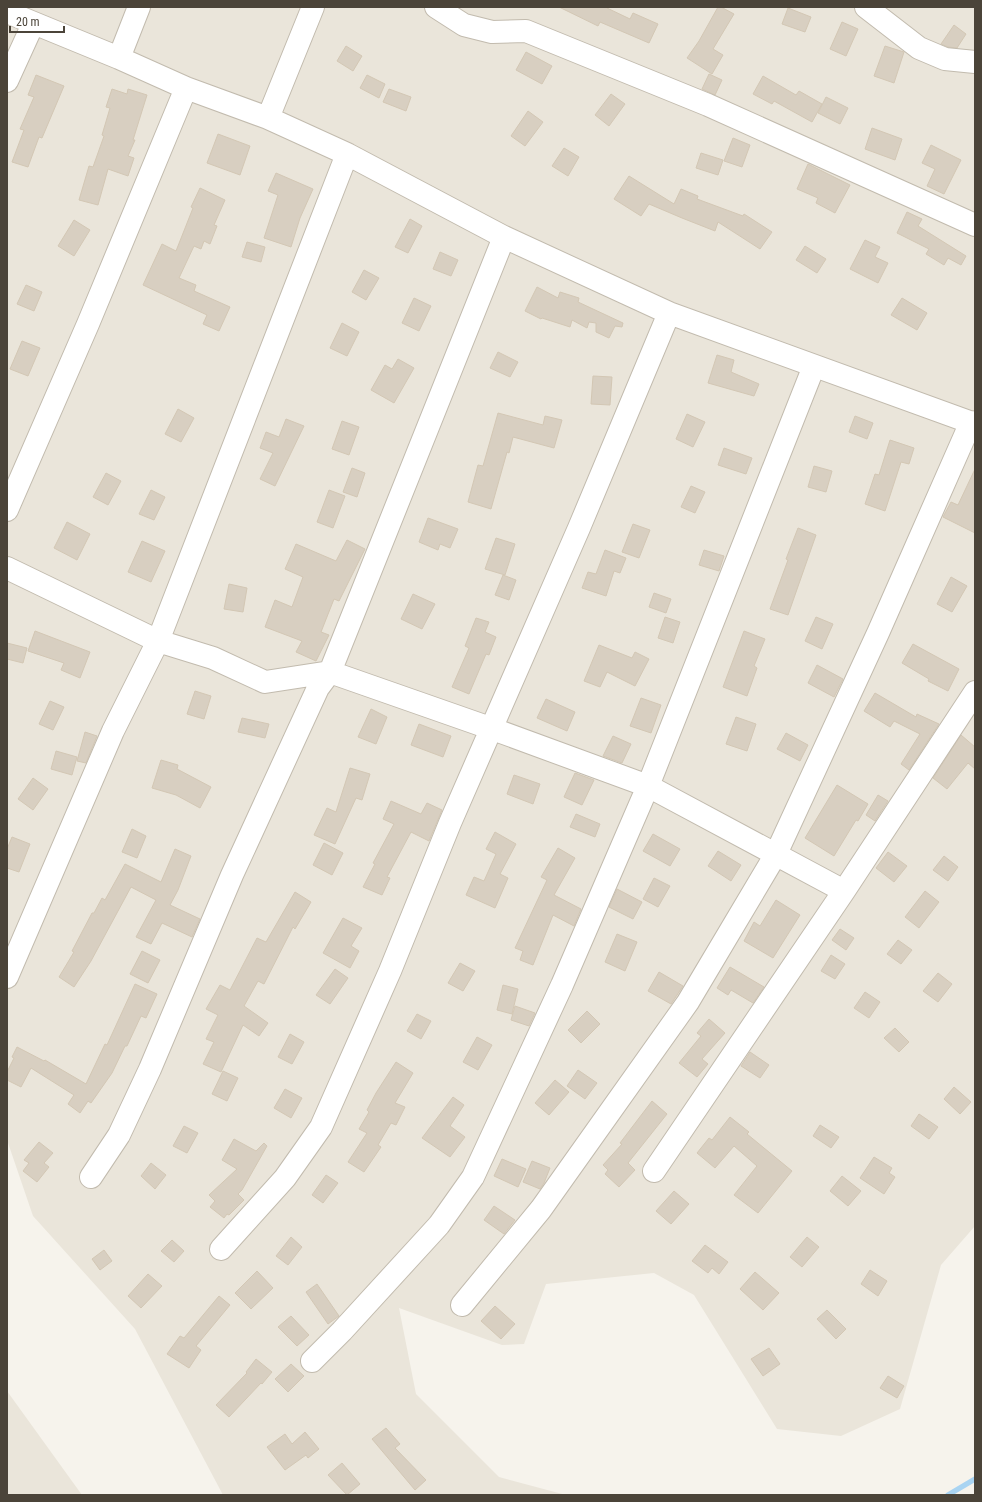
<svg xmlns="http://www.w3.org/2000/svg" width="982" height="1502" font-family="'Roboto Condensed',sans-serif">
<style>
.residential{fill:#eae5da}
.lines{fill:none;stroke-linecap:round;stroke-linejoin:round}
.stream{stroke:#a9d4f2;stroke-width:5.5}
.building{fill:#d8cfc1;stroke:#d3c7b4}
.minor-casing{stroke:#c2bbae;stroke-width:24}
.minor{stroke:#fff;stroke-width:22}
</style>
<rect width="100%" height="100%" fill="#f6f3ec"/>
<path class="residential" d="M7,7H975V1226L941,1265L900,1409L841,1436L777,1429L694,1295L654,1273L546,1284L524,1344L502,1345L399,1308L416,1394L499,1477L566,1495H223L135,1329L33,1216L7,1140Z
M7,1391L82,1495H7Z"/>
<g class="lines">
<path class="stream" d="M948,1495L975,1479"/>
</g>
<path class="building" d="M559,7H608L607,8L630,19L633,13L658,24L649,43L600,22L598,26Z
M718,7H721L734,14L713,49L723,55L712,74L687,58L699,41Z
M788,8L811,17L805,32L782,24Z
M842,22L858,29L846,56L830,49Z
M954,25L966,34L957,48L948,47L941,44Z
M346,46L362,56L353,71L337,61Z
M885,46L904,52L894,83L874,76Z
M526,52L552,66L542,84L516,70Z
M709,74L722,80L715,95L702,89Z
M36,75L64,86L42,138L39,137L28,167L12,162L24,130L20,129L34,97L28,95Z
M367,75L385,84L379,98L360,88Z
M763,76L796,95L799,91L822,104L812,122L774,101L772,104L753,94Z
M112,89L127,94L128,89L147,95L133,140H135L128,156L134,158L128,176L108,169L98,205L79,200L89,166L93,167L104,136L102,135L110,108L106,107Z
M389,89L411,97L406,111L383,102Z
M611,94L625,104L609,126L595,115Z
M826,97L848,108L840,124L818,113Z
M528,111L543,122L525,146L511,136Z
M872,128L902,139L895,160L865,149Z
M218,134L250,146L240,175L207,163Z
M733,138L750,145L742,167L724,161Z
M931,145L961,160L944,194L927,186L935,169L922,163Z
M564,148L579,157L568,176L552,166Z
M701,153L723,160L718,175L696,168Z
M808,164L850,185L835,213L816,203L818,198L797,189Z
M276,173L313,189L300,218L291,247L264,238L278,195L268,191Z
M629,176L674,204L681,189L698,196L697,199L743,216L744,214L772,232L760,249L718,222L715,231L682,218L649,204L641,216L614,199Z
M200,188L225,200L214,225L217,226L210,244L204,241L201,249L194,246L179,278L196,285L194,291L230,307L219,331L203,324L207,315L143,285L162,244L176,251L193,208L191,207Z
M907,212L922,219L918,226L966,256L961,265L948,258L944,265L926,254L929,249L897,233Z
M410,219L422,226L408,253L395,247Z
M74,220L90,230L74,256L58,246Z
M865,240L880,247L875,257L888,263L878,283L850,269Z
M247,242L265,247L261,262L242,257Z
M805,246L826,259L817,273L796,260Z
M440,252L458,260L451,276L433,269Z
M364,270L379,278L366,300L352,292Z
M26,285L42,292L34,311L17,304Z
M537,287L558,298L560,292L579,298L578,302L623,323L622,327L615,326L609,338L596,332V323L589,322L587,328L572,320L570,327L542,318L541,319L525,311Z
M414,298L431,306L419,331L402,323Z
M902,298L927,313L917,330L891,315Z
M342,323L359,332L347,356L330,348Z
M22,341L40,348L28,376L10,369Z
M498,352L518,362L510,377L490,368Z
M717,355L734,360L731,372L759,384L754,396L708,383Z
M398,359L414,368L394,403L371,390L385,365L392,369Z
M593,376L612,377L610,405L591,404Z
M178,409L194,418L181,442L165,434Z
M498,413L543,425L545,416L562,420L554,448L513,437L509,453L507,452L491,509L468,502L478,465L483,466Z
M687,414L705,422L693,447L676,439Z
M855,416L873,423L867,439L849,432Z
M286,419L304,426L275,486L260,479L273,453L260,448L266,432L279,437Z
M342,421L359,427L349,455L332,449Z
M890,440L914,448L909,464L901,462L885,511L865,504L875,474L879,475Z
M724,448L752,458L746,474L718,465Z
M814,466L832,471L826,492L808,487Z
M352,468L365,473L357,497L343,492Z
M975,469V533L943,517L951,502L958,505Z
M106,473L121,481L108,505L93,497Z
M691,486L705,492L695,513L681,507Z
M151,490L165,497L154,520L139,514Z
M329,490L345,496L333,528L317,522Z
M428,518L458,529L450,548L440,544L438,550L419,542Z
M67,522L90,534L77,560L54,548Z
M633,524L650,530L639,558L622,552Z
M798,528L816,535L788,615L770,609L788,560L786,559Z
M496,538L515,544L505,575L485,569Z
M347,540L365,549L339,601L334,599L321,632L329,635L316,661L296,652L302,641L265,627L275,600L292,607L303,577L285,569L296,544L336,561Z
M142,541L165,551L151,582L128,572Z
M605,550L626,558L620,573L614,571L606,596L582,588L588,572L596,574Z
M704,550L724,556L719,571L699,565Z
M503,575L516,580L509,600L495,595Z
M951,577L967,586L952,612L937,604Z
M229,584L247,588L243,612L224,609Z
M654,593L671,599L666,613L649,607Z
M413,594L435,604L422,629L401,619Z
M665,617L680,622L673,643L658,638Z
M816,617L833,624L822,649L805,641Z
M476,618L489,622L485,632L496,637L489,655L486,654L469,694L452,687L469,648L465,646Z
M35,631L90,652L80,678L61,670L64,663L28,651Z
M744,631L765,639L754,666L757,668L747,696L723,687Z
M7,643L27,648L23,663L7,659Z
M913,644L959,669L948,691L928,681L929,679L902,663Z
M599,645L632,658L635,652L649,659L635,686L607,672L600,687L584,681Z
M817,665L843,679L834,697L808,683Z
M195,691L211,696L204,719L187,714Z
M875,693L916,717L917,714L939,724L909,770L901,764L920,734L894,721L890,727L864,711Z
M641,698L661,705L651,733L630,726Z
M546,699L575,712L567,731L537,718Z
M50,701L64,707L53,730L39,724Z
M371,709L387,717L376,744L358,737Z
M736,717L756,724L747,751L726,744Z
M242,718L269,724L265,738L238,732Z
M419,724L451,736L443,757L411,745Z
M85,732L97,736L86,763L77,761Z
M786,733L808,745L800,761L777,749Z
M961,735L975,747V769L968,763L947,789L933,778Z
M613,736L631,744L622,763L603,756Z
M56,751L77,757L72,775L51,769Z
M161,760L178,765L177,769L211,787L200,808L176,795L152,788Z
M350,768L370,774L362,800L356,798L335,844L314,835L327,808L336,812Z
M575,773L594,780L582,805L564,797Z
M514,775L540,784L533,804L507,794Z
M33,778L48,789L33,810L18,799Z
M837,785L868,804L858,821L856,820L834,856L805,838Z
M878,795L888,801L875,821L866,815Z
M391,801L421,814L427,803L442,810L429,841L411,832L387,877L390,878L382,895L363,887L375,864L373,863L394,824L383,819Z
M576,814L600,824L595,837L570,827Z
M132,829L146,836L137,858L122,852Z
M495,832L516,844L500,874L508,878L495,908L466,895L474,877L484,881L496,854L486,849Z
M653,834L680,849L670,866L643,851Z
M12,837L30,844L19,872L7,868V849Z
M324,843L343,853L332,875L313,865Z
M558,848L575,858L554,895L581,909L574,926L553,915L533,965L520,960L523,951L515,948L547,880L541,877Z
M175,849L191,856L178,890L170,905L200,919L192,937L162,923L151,944L136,937L156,900L131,887L91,961L74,987L59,977L74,952L72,951L92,913H94L102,898L105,900L125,864L161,882Z
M718,851L741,865L731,881L708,866Z
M888,852L907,866L894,882L876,868Z
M944,856L958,867L948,881L933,870Z
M654,878L670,886L658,907L643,899Z
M617,889L642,902L633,919L609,907Z
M925,891L939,902L919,928L905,917Z
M295,892L311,902L295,929L293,927L264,984L258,981L244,1006L268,1023L259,1036L243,1025L221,1072L203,1064L214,1042L206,1039L218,1015L206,1009L220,985L230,990L257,938L266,942Z
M776,900L800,915L773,958L744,941L754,922L760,926Z
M343,918L362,928L351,946L359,951L350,968L323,953Z
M840,929L854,938L846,950L832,940Z
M617,934L637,942L625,971L605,962Z
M898,940L912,950L901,964L887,954Z
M142,951L160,960L148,983L130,974Z
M831,955L845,964L835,979L821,971Z
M460,963L475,971L463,991L448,983Z
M730,967L764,987L753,1003L731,990L728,995L717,988Z
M335,969L348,978L330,1004L316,995Z
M659,972L683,986L671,1004L648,991Z
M938,973L952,984L938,1002L923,991Z
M135,984L157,994L146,1018L141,1016L127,1046H125L112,1073L91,1103L88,1101L80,1113L68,1104L74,1095L31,1068L21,1087L7,1080V1072L14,1058L12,1057L17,1047L44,1061L45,1060L86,1084L105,1044L107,1045Z
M503,985L518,989L512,1014L497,1010Z
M865,992L880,1002L869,1018L854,1008Z
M515,1006L535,1013L529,1026L511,1020Z
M587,1011L600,1024L581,1043L568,1030Z
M417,1014L431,1021L421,1039L407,1031Z
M709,1019L725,1033L702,1059L708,1064L697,1077L679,1063L701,1036L697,1033Z
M895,1028L909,1042L899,1052L884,1038Z
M290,1034L304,1042L292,1064L278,1057Z
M477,1037L492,1045L478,1070L463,1062Z
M750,1052L769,1065L760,1078L741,1066Z
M396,1062L413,1073L395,1103L405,1107L396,1125L391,1123L378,1145L381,1147L364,1172L348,1162L367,1133L359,1129L369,1112L367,1110L376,1093Z
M578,1070L597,1083L585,1099L567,1086Z
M223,1071L238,1078L227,1101L212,1094Z
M555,1080L569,1092L549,1115L535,1103Z
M954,1087L971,1102L960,1114L944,1099Z
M285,1089L302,1098L291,1118L274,1108Z
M453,1097L464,1105L450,1126L465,1137L450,1157L422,1138Z
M652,1101L667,1114L628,1163L635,1170L619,1187L605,1174L608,1170L603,1165L622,1144L620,1143Z
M919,1114L938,1127L929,1139L911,1126Z
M730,1117L749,1132L747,1134L792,1171L758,1213L734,1195L757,1166L734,1146L715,1168L697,1153L709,1138L712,1140Z
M820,1125L839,1137L831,1148L813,1136Z
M184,1126L198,1133L187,1153L173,1146Z
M234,1139L256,1151L264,1143L267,1146L242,1190L238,1194L244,1200L229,1215L227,1214L224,1218L210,1207L215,1201L209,1195L237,1169L222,1160Z
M39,1142L53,1153L44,1163L49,1167L37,1182L23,1171L29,1163L24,1160Z
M874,1157L892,1168L889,1173L895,1177L884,1194L860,1178Z
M502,1159L526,1169L518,1187L494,1176Z
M532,1161L550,1168L544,1183L540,1189L523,1182Z
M151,1163L166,1175L155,1189L141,1176Z
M326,1175L338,1183L323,1203L312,1195Z
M842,1176L861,1191L848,1206L830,1191Z
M674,1191L689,1204L671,1224L656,1211Z
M494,1206L515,1220L504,1234L484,1220Z
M291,1237L302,1247L288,1265L276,1256Z
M807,1237L819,1247L802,1267L790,1257Z
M172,1240L184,1251L174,1262L161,1251Z
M705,1245L728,1262L719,1274L712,1268L708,1273L692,1261Z
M104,1250L112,1261L100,1270L92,1259Z
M870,1270L887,1281L878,1296L861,1284Z
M257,1271L273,1288L251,1309L235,1293Z
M755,1272L779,1293L763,1310L740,1289Z
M148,1274L162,1286L141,1308L128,1296Z
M317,1284L339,1316L328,1324L306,1292Z
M219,1296L230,1305L196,1346L201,1350L189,1368L167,1354L180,1336L184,1338Z
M495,1306L515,1324L501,1339L481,1321Z
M827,1310L846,1329L836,1339L817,1319Z
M291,1316L309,1335L297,1346L278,1327Z
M769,1348L780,1364L763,1376L751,1359Z
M256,1359L272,1372L262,1384L261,1383L229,1417L216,1405L247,1373L246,1372Z
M291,1364L304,1376L288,1392L275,1379Z
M888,1376L904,1386L897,1398L880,1388Z
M386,1428L400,1444L395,1448L426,1480L415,1490L372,1439Z
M305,1432L319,1449L308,1458L306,1455L285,1470L267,1447L285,1434L292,1444Z
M342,1463L360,1484L347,1495L328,1475Z"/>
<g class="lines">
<defs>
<path id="minor" d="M436,7L464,25L492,32L526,31L708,105L975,225
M866,7L919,48L945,59L975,62
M7,12L119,58L186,88L268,118L347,154L504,237L669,313L975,424
M119,58L139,7
M7,81L33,24
M268,118L313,7
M7,510L88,324L186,88
M7,568L158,641L213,658L265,682L330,672L490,728L648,786L844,891
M7,977L113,731L158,641L347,154
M654,1171L844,891L975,692
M91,1177L119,1135L150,1069L232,875L318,688L330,672L504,237
M221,1249L285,1178L321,1127L390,971L450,823L579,528L669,313
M462,1305L541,1209L688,1002L776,854L878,633L971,422
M312,1361L342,1331L439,1225L473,1177L562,985L648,786L814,366"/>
</defs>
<use href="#minor" class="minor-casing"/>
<use href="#minor" class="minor"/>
</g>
<rect width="982" height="1502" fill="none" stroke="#4b4439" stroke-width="16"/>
<path d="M10 26v6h54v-6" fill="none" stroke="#4b4439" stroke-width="2"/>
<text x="16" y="26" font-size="12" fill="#4b4439" stroke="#ffffff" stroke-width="3" paint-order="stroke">20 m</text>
</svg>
